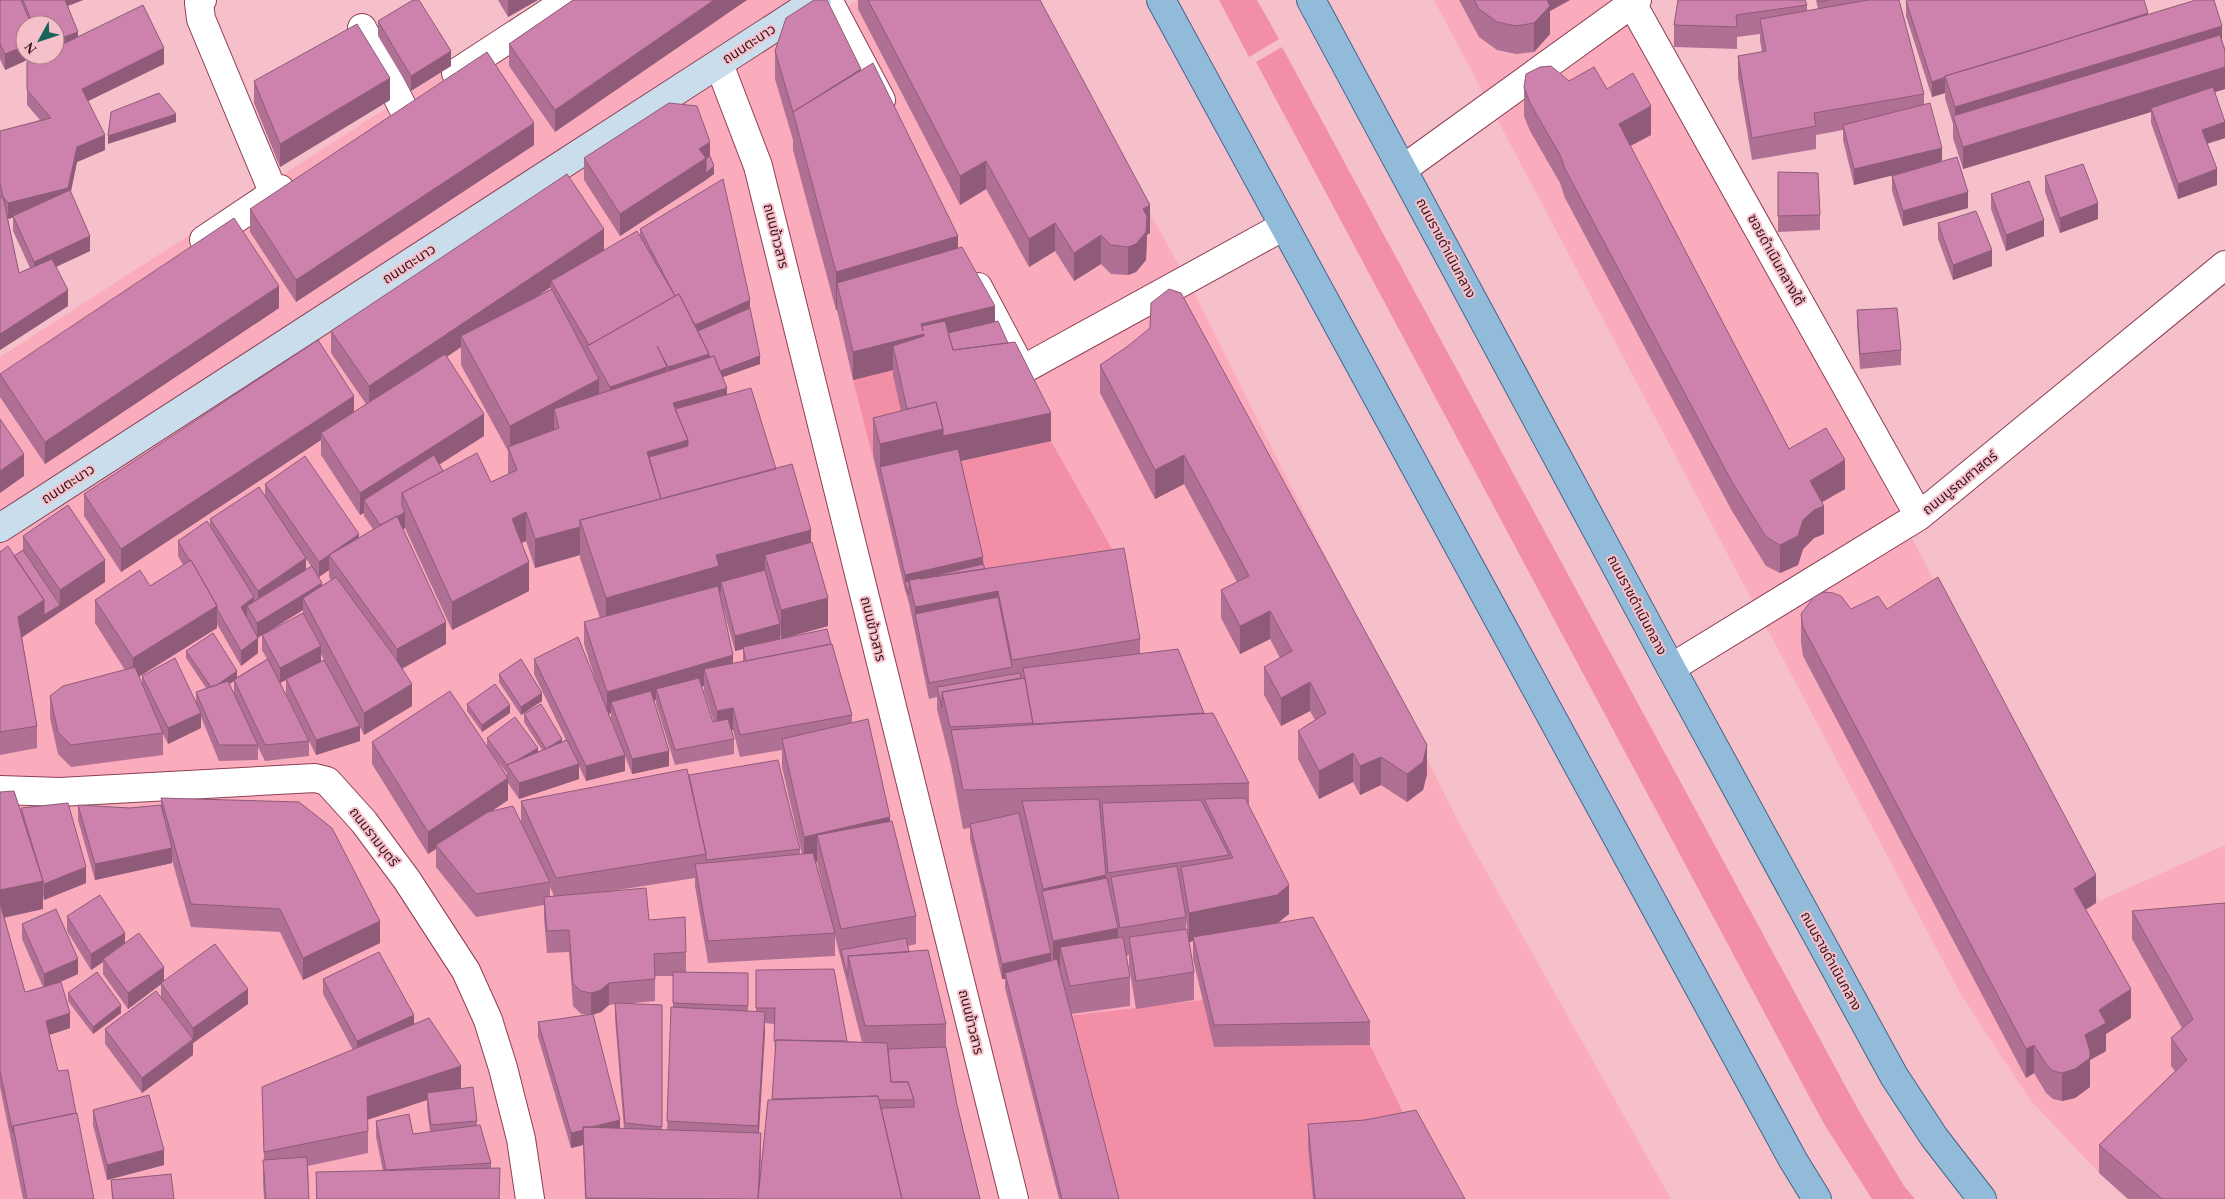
<svg xmlns="http://www.w3.org/2000/svg" width="2225" height="1199" font-family="'Times New Roman','Noto Sans Thai',serif">
<style>
.built{fill:#faacbd}
.green{fill:#f28ea6}
.lines{fill:none;stroke-linecap:round;stroke-linejoin:round}
.street-casing{stroke:#8c3f54;stroke-width:30}
.secondary-casing{stroke:#8c3f54;stroke-width:30}
.primary-casing{stroke:#436388;stroke-width:30}
.street{stroke:#fff;stroke-width:28}
.secondary{stroke:#c9dded;stroke-width:28}
.primary{stroke:#92bbda;stroke-width:28}
.wall{fill:#af7094;fill-rule:evenodd}
.shaded-wall{fill:#8f5b78}
.building{fill:#cc82ac;stroke:#8f5b78}
.labels{text-anchor:middle;dominant-baseline:central;stroke-width:4;stroke-linejoin:round;paint-order:stroke}
.street-label{font-size:14px;fill:#35151d;stroke:#f6c0cb}
</style>
<rect width="100%" height="100%" fill="#f6c0cb"/>
<path class="built" d="M554,0H836L842,9L858,0H1032L1197,298L1459,823L1671,1199H0V357Z
M1434,0H1626L1921,555L2099,901L2225,845V1199H2128L2099,1173L2031,1101L1960,993Z"/>
<path class="green" d="M1219,0H1257L1279,39L1249,57Z
M1282,47L1860,1113L1904,1186L1915,1199H1872L1824,1124L1256,62Z
M893,364L909,446L872,454L853,380Z
M1051,441L1124,570L989,591L958,462Z
M1203,1000L1214,1047L1370,1045L1415,1137L1321,1199H1117L1068,1016Z"/>
<g class="lines">
<defs>
<path id="street" d="M202,0L199,3L201,19L274,194
M828,0L881,100
M1630,0L1919,516
M362,28L403,108
M719,64L758,166L1014,1199
M456,73L568,0
M1403,169L1637,0
M204,240L280,189
M978,287L1022,370L1284,226
M1671,668L1919,516L2225,265
M0,790L60,792L315,778L327,781L364,822L407,880L466,971L488,1020L503,1068L521,1139L530,1199"/>
<path id="secondary" d="M0,528L817,0"/>
<path id="primary" d="M1161,0L1793,1160L1817,1199
M1311,0L1671,668L1894,1076L1934,1137L1982,1199"/>
</defs>
<use href="#street" class="street-casing"/>
<use href="#secondary" class="secondary-casing"/>
<use href="#primary" class="primary-casing"/>
<use href="#street" class="street"/>
<use href="#secondary" class="secondary"/>
<use href="#primary" class="primary"/>
</g>
<path class="wall" d="M0,0H83L68,6L78,37L164,64L88,101L105,150L77,162L71,192L90,251L56,267L68,306L0,350V131L40,120L27,105V62L39,56V55H55V25H25L38,55L5,70L0,59ZM13,217V231L30,268L19,273L8,219Z
M498,0H538L508,17Z
M573,0L555,132L509,66V44Z
M858,0H1040L1150,233L1147,235L1146,260L1136,272L1128,275L1111,274L1101,264L1074,281L1055,251L1029,267L986,189L960,205L858,9Z
M1459,0H1570L1550,11V34L1534,52L1516,54L1497,50L1479,37Z
M1678,0L1807,5V11L1818,9L1816,0H1899L1924,94V105L1942,161L1968,208L1903,226L1892,191V176L1908,171L1854,185L1843,140V130L1816,135V149L1752,160L1738,78V56L1762,52L1760,41V34L1737,37V49L1674,47V25Z
M1906,1L2148,15L2222,40L2224,49L2225,45V89L2215,92L2225,138L2207,144L2217,185L2178,199L2151,123V112L1963,169L1953,138V124L1945,98V93L1932,97L1906,16Z
M378,21L451,66L411,91L378,36Z
M775,51L861,70L958,248L995,321L1051,441L961,461L985,569L1140,639V653L1204,713L1249,783V806L1289,914L1278,923L1370,1022V1045L1214,1047L1193,959V941L1189,942L1186,920V929L1194,972V1000L1136,1009L1129,966V955L1126,956L1130,977V1006L1071,1014L1119,1199H1059L1005,988V979H1002L970,839V828L963,829L951,765L937,709V697L929,699L909,603L905,590L873,456V418L901,411L893,375V370L853,380L837,310H836L793,150V140L775,79Z
M254,81L390,100L280,167L254,103Z
M1569,81L1607,89L1651,135L1630,146L1789,449L1845,489L1822,502L1824,534L1814,538L1803,549L1798,565L1780,573L1766,566L1732,511L1565,198L1560,183L1530,131L1524,116V87Z
M534,145L296,302L250,232V209Z
M710,156L714,174L620,236L584,180V158Z
M1778,172L1820,215V230L1778,232Z
M2045,176L2098,219L2060,233L2045,192Z
M1991,194L2044,236L2006,251L1991,209Z
M1938,223L1992,266L1953,280L1938,239Z
M640,229L750,308L760,364L722,377L727,395L776,469L811,543L828,626L781,639L780,634V639L771,641L831,644L852,715V723L890,821L916,916V944L908,946L909,952L946,1024V1048L957,1105L980,1199H585L583,1145L571,1148L538,1037V1022L589,1015L581,1014L573,1006L569,952L547,953L544,919V905L476,917L436,867V849L428,854L372,764V742L487,745V738L538,752L542,750L524,722V714L562,742L566,740L534,674V659L599,691L584,644V622L600,618L580,558V555L535,568L526,541L522,543L529,591L452,630L405,528L403,529L446,644L402,669L412,706L364,735L360,727V741L316,755L286,694V680L280,683L309,741V756L265,761L258,747V760L219,761L201,717V728L168,744L163,734V755L71,767L58,754L50,718V696L125,670L95,623V600L150,586L183,565L178,556V541L210,526V519L265,496V484L359,538L373,529L364,516V513L360,515L321,455V440L121,572L84,516V494L354,412L366,404L331,353V331L604,250L640,237ZM551,287V289L536,297ZM461,347V365L508,451V474L491,482L443,471L439,464L484,436L447,357ZM306,559L311,566L306,569ZM329,570V577L331,580L322,585L319,577ZM721,600L735,651L743,649V662L733,664ZM303,610V614L266,633ZM217,624L241,666L258,653V638L262,635V650L267,659L237,677L186,651V658L206,688L196,692V704L142,676V685L139,677L217,628ZM321,654L324,660L321,662ZM234,681V693L229,684ZM704,686V691L714,722H713L702,687ZM656,700V704L675,765L734,754V739L731,730H733L740,757L782,750V767L802,854H800V849L689,775L521,801V822L492,811L508,800V783L519,799L579,779V766L586,781L625,771V756L632,774L669,766L654,701ZM611,713V718L619,740L609,714ZM491,753L507,773V775ZM816,862H817L824,891ZM695,878V886L708,963L835,956V936L862,1042L847,1041L756,970V1012L748,1011V973L686,972V952L649,920L611,891ZM550,887L554,896H550ZM655,976H673V1007L667,1130H662V1005L623,1004L655,1001ZM615,1004V1019L624,1129L620,1128L593,1015L601,1012L609,1005ZM765,1023L774,1024L775,1056L772,1099L760,1187L761,1155L758,1133Z
M279,308L45,464L0,397V374Z
M1857,310L1901,350V365L1860,369L1857,325Z
M1128,346L1427,774L1423,790L1407,802L1381,785L1360,795L1353,782L1319,799L1298,759V731L1315,720L1310,711L1281,726L1264,695V667L1280,658L1270,639L1240,654L1221,618V590L1237,582L1184,484L1155,499L1100,393V365Z
M23,536L105,582L22,637L37,726V748L0,755V552L14,556L23,550Z
M1851,609L2096,903L2085,910L2131,1018L2106,1034V1051L2090,1060V1087L2075,1098L2062,1101L2053,1099L2046,1093L2034,1073L2026,1078L1803,656L1801,642V614Z
M499,674L542,701L521,715L499,682Z
M467,704L510,713L482,732L467,711Z
M0,792L21,814V808L86,883L44,900L43,895V909L4,918L25,992L43,987L22,939V924L78,974L60,982L70,1028L49,1035L58,1071L76,1113L94,1199H23L0,1087Z
M161,798L380,943L303,980L280,932L191,927L172,860V863L95,880L78,820V805L130,808L161,805Z
M2225,903V1199H2128L2099,1173V1145L2175,1071L2171,1066V1038L2182,1028L2132,939V911Z
M67,916L125,943L164,981L248,1004L193,1043V1055L142,1093L105,1044V1029L161,997V984L128,1009L103,974V962L91,970L67,931Z
M323,979L414,1024L461,1088L477,1121V1126L491,1163V1168L500,1199H316V1172L383,1171L376,1137V1121L413,1134L430,1132L427,1108V1100L368,1119V1153L308,1166L309,1199H264L263,1182V1160H264L262,1087L353,1050L323,994Z
M68,993L121,1013L93,1034L68,1001Z
M93,1110L164,1165L107,1180L93,1125Z
M1308,1124L1465,1199H1313L1308,1147Z
M111,1180L174,1199H112Z"/>
<path class="shaded-wall" d="M62,0H83L62,8Z
M510,0H538L508,17V1Z
M714,0H747L555,132V110Z
M1540,0H1570L1550,11V34L1534,52V23Z
M2148,13V28L1945,77Z
M2222,26V49L1955,121V107Z
M78,32V47L55,55V40Z
M25,46V55H38L5,70V54Z
M164,48V64L82,104V89Z
M451,51V66L411,91V76Z
M2225,67V89L2153,111L2151,108V112L1963,169V147Z
M861,69V97L793,112V141V112Z
M390,78V100L280,167V144Z
M1945,78V93L1932,97V82Z
M1651,106V135L1619,152V124Z
M176,114V122L108,144V136Z
M2225,122V138L2202,145V130Z
M534,123V145L296,302V280Z
M105,135V150L77,162L68,203L8,219V203L77,147Z
M710,142V164L706,167V180L620,236V214L699,149Z
M1942,148V163L1854,185V169Z
M986,161V189L960,205V176Z
M714,166V174L706,180V173Z
M2217,169V185L2178,199V184Z
M1968,192V208L1903,226V211Z
M2098,203V219L2060,233V218Z
M1150,205V233L1147,235L1146,260L1136,272L1128,275V247L1143,209Z
M2044,220V236L2006,251V235Z
M1055,223V251L1029,267V239Z
M604,229V252L551,281V287L466,344L461,336V347L369,409V386Z
M1101,235V264L1074,281V253Z
M90,236V251L34,277V262Z
M958,236V274L837,283V310H836V272Z
M1992,250V266L1953,280V265Z
M279,286V308L45,464V442Z
M68,290V306L0,350V334Z
M750,300V316L692,334V327Z
M995,306V335L924,363L893,346V370L853,380V352L921,324Z
M709,354V382L668,396V367Z
M760,356V364L712,381V373Z
M667,367V396L610,415V387Z
M599,379V407L554,409V431L510,452V426Z
M727,388V416L673,409V403Z
M354,396V418L321,433V440L121,572V549Z
M1051,413V441L943,465L880,467V483V444L943,429Z
M484,414V436L370,509L364,500V513L360,515V493Z
M688,440V468L653,478L647,452Z
M24,454V476L0,493V471Z
M1184,455V484L1155,499V470Z
M1845,460V489L1810,509V481Z
M1824,506V534L1814,538L1803,549L1798,565L1780,573V545L1803,520L1814,510Z
M405,512V528L381,542V526Z
M526,512V541L512,547V519Z
M580,527V555L535,568V539Z
M811,530V569L765,555V581L721,582V592L606,636V598L716,555Z
M359,534V550L329,555Z
M329,555V570L319,577V562Z
M983,557V572L909,580V589L905,582V575Z
M306,558V574L258,606V591Z
M105,560V582L18,640V617L44,600L60,605V590Z
M529,562V591L452,630V602Z
M322,583V598H303V610L257,638V623Z
M998,591V613L915,614V607Z
M254,597V612L247,606V618L241,607Z
M828,598V626L781,639V610Z
M217,606V628L133,680V658Z
M1270,611V639L1240,654V626Z
M446,622V644L397,671V649Z
M780,624V639L735,651V636Z
M258,638V653L241,666V651Z
M321,646V662L280,683V668Z
M733,655V678L704,669V686L660,699L656,689V700L614,712L611,702V713L607,714V692Z
M237,671V679L234,680V681L211,696V688Z
M1310,682V711L1281,726V698Z
M412,684V706L364,735V713Z
M542,693V701L521,715V707Z
M510,705V713L482,732V725Z
M733,708V730L717,733V711Z
M201,713V728L168,744V728Z
M360,726V741L316,755V740Z
M562,739V747L546,749Z
M1427,745V774L1423,790L1407,802V774Z
M538,748V756L507,766Z
M669,751V766L632,774V759Z
M1353,753V782L1319,799V771Z
M625,755V771L586,781V766Z
M1381,757V785L1360,795V766Z
M579,764V779L519,799V783Z
M508,778V800L438,847L436,845V849L428,854V832Z
M890,817V845L817,835V862L804,865V837Z
M172,848V863L95,880V864Z
M86,867V883L44,900V884Z
M1106,875V904L1043,896V889Z
M2096,875V903L2074,917V889Z
M43,881V909L0,918V890Z
M1289,885V914L1277,923L1193,937V941L1189,942V913Z
M380,921V943L303,980V958Z
M1118,928V956L1060,947V968L1053,970V941Z
M125,933V949L103,959V962L91,970V954Z
M1051,953V968L1005,973V979H1002V964Z
M78,959V974L44,989V974Z
M164,967V982L128,1009V993Z
M609,983V1005L601,1012L591,1015V993Z
M248,989V1004L193,1043V1055L142,1093V1078L193,1040V1028Z
M2131,989V1018L2106,1034V1051L2090,1060V1087L2075,1098L2062,1101V1073L2099,1010Z
M121,1005V1013L93,1034V1027Z
M765,1012V1034L758,1149V1126Z
M70,1013V1028L46,1036V1021Z
M414,1015V1031L357,1056V1041Z
M2034,1045V1073L2026,1078V1049Z
M461,1066V1089L427,1093V1100L367,1120V1097Z
M620,1120V1135L584,1130Z
M583,1130V1145L571,1148V1133Z
M761,1133L759,1199H758Z
M164,1150V1165L107,1180V1165Z"/>
<path class="building" d="M0,0H21L32,25H25V46L5,54L0,44Z
M23,0H65L78,32L55,40V25H33Z
M413,0H419L451,51L411,76L378,21Z
M573,0H714L555,110L509,44Z
M814,0H827L861,69L793,112L775,51L786,18Z
M868,0H1040L1150,205L1143,209L1147,216L1146,232L1136,244L1128,247L1111,245L1101,235L1074,253L1055,223L1029,239L986,161L960,176Z
M1474,0H1547L1550,6L1534,23L1516,26L1497,22L1479,9Z
M1678,0H1805L1807,5L1736,15L1737,27L1674,25Z
M1819,0H1829L1819,2Z
M1868,0H1899L1924,94L1814,113L1816,126L1752,138L1738,56L1766,51L1760,19Z
M1908,0H2144L2148,13L2033,50L1945,76V77L1932,82L1906,1Z
M2196,0H2214L2222,26L1955,107L1945,76Z
M143,5L164,48L82,89L105,135L77,147L68,188L8,203L3,197L0,183V131L51,118L27,90V62L41,55H55V48Z
M357,24L390,78L280,144L254,81Z
M2220,35L2225,51V67L1963,147L1953,116Z
M487,52L534,123L296,280L250,209Z
M873,63L958,236L836,272L793,112Z
M1551,66L1569,81L1594,67L1607,89L1633,73L1651,106L1619,124L1789,449L1826,428L1845,460L1810,481L1824,506L1814,510L1803,520L1798,536L1780,545L1766,537L1732,482L1565,169L1560,155L1530,103L1524,87L1526,74L1540,67Z
M2213,87L2225,122L2202,130L2217,169L2178,184L2151,108Z
M159,93L176,114L108,136L111,112Z
M669,103L697,106L710,142L699,149L706,158L620,214L584,158Z
M1930,103L1942,148L1854,169L1843,125Z
M710,156L714,166L706,173V159Z
M1957,157L1968,192L1903,211L1892,176Z
M2083,164L2098,203L2060,218L2045,176Z
M1778,172L1818,173L1820,215L1778,216Z
M567,174L604,229L369,386L331,331Z
M723,179L750,300L695,325L679,294L675,296L640,229Z
M2029,181L2044,220L2006,235L1991,194Z
M70,190L90,236L34,262L13,216Z
M0,197H3L19,273L52,259L68,290L0,334Z
M1976,211L1992,250L1953,265L1938,223Z
M234,218L279,286L45,442L0,374Z
M637,231L675,296L589,345L551,281Z
M962,247L995,306L921,324L923,331L922,326L945,321L953,350L1015,342L1051,413L943,436V429L936,402L907,409L893,346L924,336V334L853,352L837,283Z
M552,289L599,379L510,426L461,336Z
M1169,289L1181,293L1427,745L1423,762L1407,774L1381,757L1360,766L1353,753L1319,771L1298,731L1326,713L1310,682L1281,698L1264,667L1292,651L1270,611L1240,626L1221,590L1249,576L1184,455L1155,470L1100,365L1128,346L1150,328L1151,303Z
M679,294L709,354L668,367L657,346L667,367L610,387L587,346Z
M750,308L760,356L720,371L714,356L709,357V354L698,331Z
M1897,308L1901,350L1860,354L1857,310Z
M998,321L1008,343L953,350L948,333Z
M318,340L354,396L121,549L84,494Z
M445,354L484,414L360,493L321,433Z
M714,356L727,388L673,403L688,440L647,452L661,499L580,520V527L535,539L526,512L512,519L529,562L452,602L402,493L477,453L491,482L517,470L508,447L559,428L554,409Z
M751,388L776,469L661,499L649,457L688,446V440L675,409Z
M936,402L943,429L880,444L873,418Z
M0,419L24,454L0,471Z
M958,449L983,557L905,575L880,467Z
M434,455L443,471L402,493V506L405,512L397,517V516L380,525L364,500Z
M305,456L359,534L319,562L265,484Z
M792,464L811,530L716,555L719,566L606,598L580,520Z
M259,487L306,558L258,591L210,519Z
M68,505L105,560L60,590L23,536Z
M397,516L446,622L397,649L329,555Z
M207,521L254,597L241,607L258,638L241,651L217,609V606L191,560H189L178,541Z
M812,542L828,598L781,610L765,555Z
M8,546L44,600L18,617L37,726L0,732V552Z
M1124,548L1140,639L1012,660L998,591L915,607L909,580Z
M23,550L60,605L44,615V600L14,556Z
M191,560L217,606L133,658L95,600L140,570L150,586Z
M983,564L985,569L920,579Z
M312,566L322,583L257,623L247,606Z
M765,570L780,624L735,636L721,582Z
M336,577L394,656L412,684L364,713L303,598Z
M1938,577L2096,875L2074,889L2131,989L2099,1010L2106,1023L2085,1035L2090,1051V1058L2075,1069L2062,1073L2053,1071L2046,1064L2034,1045L2026,1049L1803,627L1801,614L1814,597L1824,592L1833,593L1841,596L1851,609L1878,596L1887,609Z
M909,581V595L905,582Z
M718,586L733,655L607,692L584,622Z
M998,597L1012,667L929,683L915,614Z
M303,613L321,646L280,668L262,635Z
M827,629L831,644L746,661L743,647Z
M213,633L237,671L217,685L211,687L186,651Z
M578,637L625,755L586,766L534,659Z
M832,644L852,715L740,735L733,708L717,711L704,669Z
M1178,649L1204,713L1033,724L1023,668Z
M175,658L201,713L168,728L142,676Z
M268,659L309,741L265,745L234,680Z
M521,659L542,693L521,707L499,674Z
M324,660L360,726L316,740L286,679Z
M135,667L163,733L71,745L58,732L50,696L63,686Z
M1020,673L1021,678L942,692V708L937,687Z
M699,678L713,722L728,719L734,739L675,750L656,689Z
M1025,678L1033,723L950,727L942,692Z
M228,681L258,745H219L196,692Z
M495,684L510,705L482,725L467,704Z
M450,691L508,778L428,832L372,742Z
M651,691L669,751L632,759L611,702Z
M541,704L562,739L546,749L524,714Z
M1213,713L1249,783L963,790L951,730Z
M515,717L538,748L514,762L507,765L487,738Z
M868,719L890,817L804,837L782,739Z
M567,740L579,764L519,783L507,765Z
M778,760L800,849L706,860V854L689,775Z
M687,769L706,854L556,878L521,801Z
M14,791L43,881L0,890V792Z
M161,798L299,802L332,828L380,921L303,958L280,909L191,904Z
M1245,798L1289,885L1277,895L1189,913L1181,867L1233,858L1204,799Z
M1099,799L1106,875L1043,889L1022,801Z
M1201,800L1229,855L1108,873L1102,803Z
M68,803L86,867L44,884L21,808Z
M78,805L130,808L161,805L172,848L95,864Z
M513,806L550,882L476,894L436,845L488,812Z
M1019,813L1051,953L1002,964L970,824Z
M892,821L916,916L841,929L817,835Z
M813,853L835,933L708,941L695,864Z
M1177,866L1186,917L1120,928L1111,877Z
M1107,878L1118,928L1053,941L1042,891Z
M646,888L649,920L685,917L686,952L654,954L655,979L609,983L601,990L591,993L581,991L573,984L569,930L547,931L544,897Z
M100,895L125,933L91,954L67,916Z
M0,903L25,992L61,982L70,1013L46,1021L58,1071L68,1070L76,1113L13,1126V1133L0,1071Z
M2225,903V1199H2162L2099,1145L2187,1060L2171,1038L2193,1019L2132,911Z
M56,909L78,959L44,974L22,924Z
M1313,917L1370,1022L1214,1025L1193,937Z
M1187,929L1194,972L1136,981L1129,937Z
M139,933L164,967L128,993L103,959Z
M1123,937L1130,977L1070,986L1060,947Z
M906,938L909,952L848,956V977L841,950Z
M215,944L248,989L193,1028L161,983Z
M928,950L946,1024L865,1026L848,956Z
M379,952L414,1015L357,1041L323,979Z
M1057,959L1119,1199H1062L1005,973Z
M834,969L847,1041L776,1040V1041H774L775,1008H756V970Z
M97,972L121,1005L93,1027L68,993Z
M673,972L748,973V1006L673,1003Z
M156,991L193,1039L142,1078L105,1029Z
M615,1003L662,1005V1127L625,1123Z
M671,1007L765,1012L758,1126L667,1121Z
M593,1014L620,1120L591,1127H583L584,1130L571,1133L538,1022Z
M429,1018L461,1066L367,1097L368,1131L264,1152L262,1087Z
M776,1040L887,1043L891,1082H908L914,1100H879L878,1096L772,1099Z
M946,1047L957,1105L980,1199H902L881,1108L914,1107V1100L908,1082H891L888,1049Z
M473,1087L477,1121L431,1125L427,1093Z
M149,1095L164,1150L107,1165L93,1110Z
M878,1096L902,1199H758L768,1100Z
M1416,1110L1465,1199H1315L1308,1124L1365,1120Z
M77,1113L94,1199H27L13,1126Z
M409,1114L413,1134L480,1125L491,1163L386,1170L376,1121Z
M583,1127L761,1133L758,1199L586,1198Z
M307,1157L309,1199H266L263,1160Z
M500,1168L499,1199H317L316,1172Z
M171,1174L174,1199H113L111,1180Z"/>
<g class="labels">
<g class="street-label">
<text transform="translate(749 44) rotate(-33)">ถนนตะนาว</text>
<text transform="translate(776 236) rotate(76)">ถนนข้าวสาร</text>
<text transform="translate(1446 248) rotate(62)">ถนนราชดำเนินกลาง</text>
<text transform="translate(1776 260) rotate(61)">ซอยดำเนินกลางใต้</text>
<text transform="translate(409 264) rotate(-33)">ถนนตะนาว</text>
<text transform="translate(1960 483) rotate(-39)">ถนนบูรณศาสตร์</text>
<text transform="translate(68 484) rotate(-33)">ถนนตะนาว</text>
<text transform="translate(1637 605) rotate(62)">ถนนราชดำเนินกลาง</text>
<text transform="translate(873 629) rotate(76)">ถนนข้าวสาร</text>
<text transform="translate(374 837) rotate(52)">ถนนรามบุตรี</text>
<text transform="translate(1831 961) rotate(61)">ถนนราชดำเนินกลาง</text>
<text transform="translate(971 1022) rotate(76)">ถนนข้าวสาร</text>
</g>
</g>
<g transform="translate(40 40) rotate(230)"><circle r="24" fill="#f6c0cb" stroke="#a97c85"/>
<path d="M0-4L9 19L0 12L-9 19Z" fill="#18645c"/>
<text y="-8" font-size="14" font-weight="bold" text-anchor="middle" fill="#35151d">N</text>
</g>
</svg>
